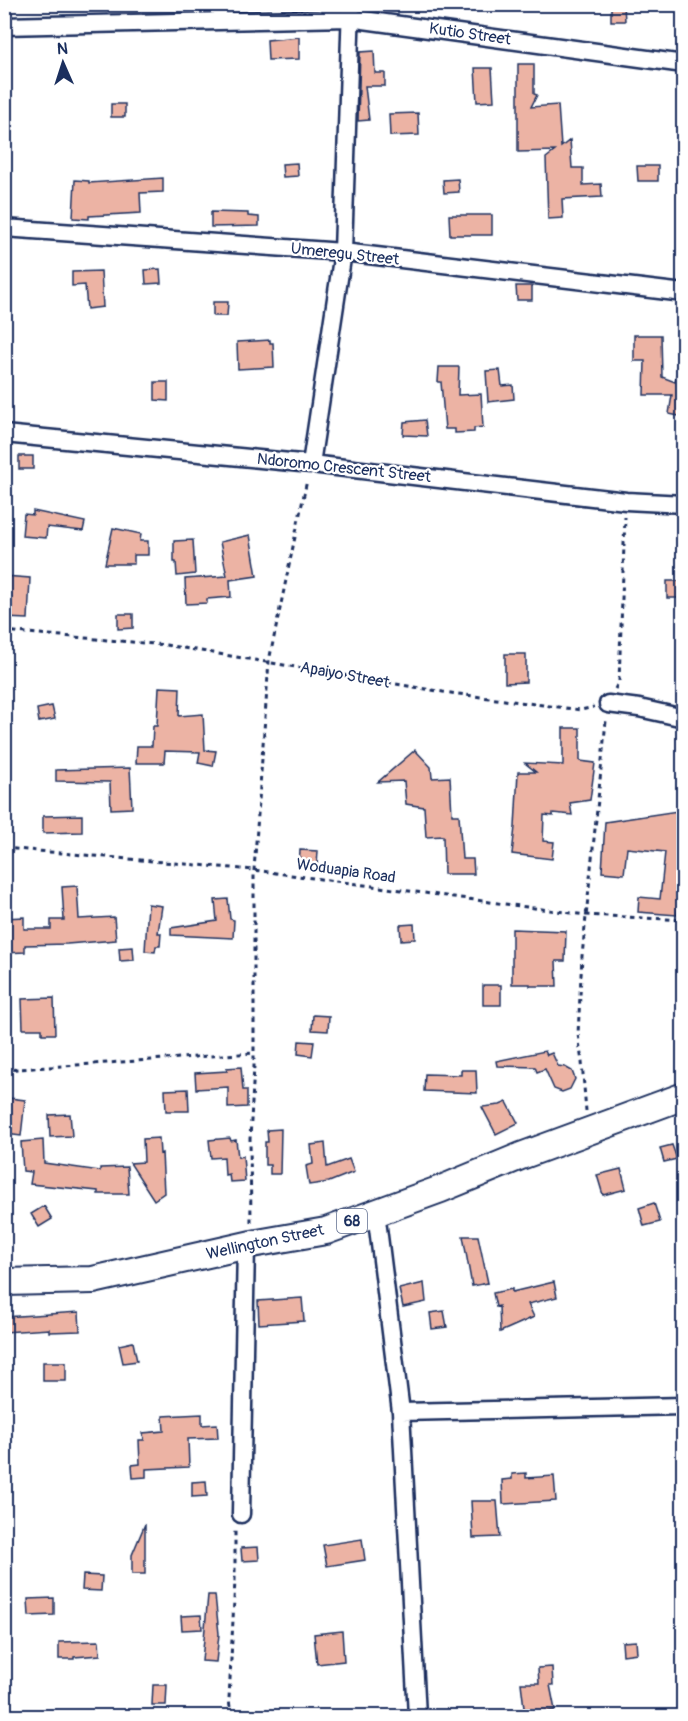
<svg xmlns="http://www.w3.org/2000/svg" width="688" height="1721" font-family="Pangolin,sans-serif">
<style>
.building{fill:#ecb3a4;stroke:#1b2f5e;stroke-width:1.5}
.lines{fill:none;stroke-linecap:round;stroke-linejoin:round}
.minor-casing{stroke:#1b2f5e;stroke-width:21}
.primary-casing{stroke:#1b2f5e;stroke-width:30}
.path{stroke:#1b2f5e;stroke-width:3;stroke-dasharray:4.5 4.5;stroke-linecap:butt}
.minor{stroke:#fff;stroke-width:16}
.primary{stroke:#fff;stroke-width:26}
.labels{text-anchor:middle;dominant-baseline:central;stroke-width:4.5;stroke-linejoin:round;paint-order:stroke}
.shield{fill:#fff;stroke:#5f6d8e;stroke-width:1.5}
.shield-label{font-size:15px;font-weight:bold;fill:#1b2f5e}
.street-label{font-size:16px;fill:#1b2f5e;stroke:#fff}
</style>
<rect width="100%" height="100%" fill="#fff"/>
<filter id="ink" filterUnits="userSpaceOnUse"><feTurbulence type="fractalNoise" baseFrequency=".0167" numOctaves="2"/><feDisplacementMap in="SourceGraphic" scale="12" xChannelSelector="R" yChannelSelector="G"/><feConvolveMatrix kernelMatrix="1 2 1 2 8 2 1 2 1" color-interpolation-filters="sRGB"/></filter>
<g filter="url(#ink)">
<path class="building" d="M611,6H624L625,21H611Z
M299,37V59L268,60L267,40Z
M374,51L375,73H385V86H365L369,120L358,121L360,52Z
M518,64H534V94L537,95L531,107L558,105L561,147L570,140L572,168H583V185L601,184L602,197L562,199L563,218L548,219L546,158L555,151L518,152Z
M475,68H492L494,101L477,102Z
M111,104H125V117H111Z
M418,113L419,135L390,136L389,114Z
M297,163L298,176L283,177L282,164Z
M637,166H658V181H638Z
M163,178V192L140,193L141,213L89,216V219L73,218L75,180L89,181V183Z
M458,179L459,192L444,193L443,180Z
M211,212L248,213V216L259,217V226L211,227Z
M449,215H492V235H450Z
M160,269L161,283L146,284L145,270Z
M101,271L103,307L87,309L85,285L72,286V272Z
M516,286H532V300H517Z
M213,302H228L227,316H213Z
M634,335H661L662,377L675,382L677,372H684V417L669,414L672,395H644L645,361H634Z
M270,340V343H273L274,367L238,369L237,342Z
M439,367H459L458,395L481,394L483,427L474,428V432L455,433V429H445L441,382H438Z
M500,370L502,386L513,385L514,399L488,402L486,371Z
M155,382H168V401L155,400Z
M425,420L427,436L403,435L404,422Z
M19,456H33V469H19Z
M33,511L85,522L83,531L47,527L46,538L22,536L24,514L33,515Z
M113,528L141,534L140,541H148V555H134V564H105Z
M250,535L257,576L230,580L231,597L207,599V603L186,604L185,579L227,576L220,542Z
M193,540L195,574L177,576L176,562H174V541Z
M4,576L30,578L28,619L4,618Z
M667,581H684V598H667Z
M118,614H133V628L118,629Z
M505,654H526V682L505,683Z
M159,687L180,688L179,716L203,714L205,750L216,751L213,766L198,763L200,752L165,751L164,763H136L137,746H152L153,726H157Z
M52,706L55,719L39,722L37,709Z
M563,728H580V761L595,763L590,800L570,803L572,815L553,813V816L544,815L543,841L554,842L552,859L512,854L515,827L518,772H536L525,763L563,765Z
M415,750L431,767L432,778L450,777L452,815H459L462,859H473L474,874H444L443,836L426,837L424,807L406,804L404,781L378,782Z
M130,768L132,808L111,809L110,782L56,781V770Z
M684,810V893L679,892L677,915L638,912L639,897L660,899L665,852L627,848L624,874L602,872L605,822Z
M82,815V832L43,833V816Z
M300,850L318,851L317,865L299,864Z
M77,886L79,919L114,917L116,940L67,944L25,945V952L4,953V918L24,917V929H51V920H64L62,887Z
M228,899L230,919L234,920L233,938L171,935V928L217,921L215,900Z
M148,904L162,906L158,933H161L160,946H156L155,952L145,951Z
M414,924L415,939L401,940L400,925Z
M512,929L566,931L565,961H556L557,986H530V984H512Z
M133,947L134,960L120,961L119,948Z
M483,985H501V1005H483Z
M54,998L55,1034H42V1029H23L22,999Z
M313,1015L329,1016L328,1031L312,1030Z
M299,1041L314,1042L312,1056L298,1054Z
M545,1051L547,1055L552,1053L558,1066L565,1067L572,1071L575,1079L570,1089L562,1092L554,1089L545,1069L537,1072L535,1067L497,1066L496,1061Z
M241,1067L243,1090H247V1107L228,1108V1087L196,1089L195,1073L227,1071L226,1068Z
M461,1070H476L477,1093L424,1091L425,1074L461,1075Z
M188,1089L189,1111H166L165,1090Z
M9,1098L25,1100L21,1136L6,1134Z
M507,1102L518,1123L496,1134L482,1107L500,1105Z
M70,1114L72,1136L50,1137L49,1115Z
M281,1129L280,1174H270V1165H265V1142H268L267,1130Z
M159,1138L160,1154L162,1153L164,1193L154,1200L130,1163L144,1162L143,1139Z
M230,1138L231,1141L236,1140L238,1157L243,1156L245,1181L230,1182L229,1174L225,1175L224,1157L211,1158L209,1140Z
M43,1140L44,1163L100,1171V1168L127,1167L129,1194H98V1191L30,1184L32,1172L23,1171L21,1142Z
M325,1143L327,1167L349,1159L354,1172L329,1182L309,1185L306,1166L313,1164L311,1145Z
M672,1145L677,1159L664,1162L660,1148Z
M621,1169L626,1189L603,1195L597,1175Z
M654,1203L660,1222L644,1226L639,1208Z
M44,1206L52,1219L39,1227L31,1214Z
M463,1236H478L488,1283L472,1286Z
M554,1282L557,1297L528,1304L534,1317L500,1332L499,1306L496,1307L493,1293L512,1289V1292Z
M424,1283L426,1302L403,1307L399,1289Z
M302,1298L304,1321L259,1324L258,1301Z
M444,1311L447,1327L432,1329L430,1313Z
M79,1312L80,1331L49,1332V1329L4,1332V1317Z
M133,1342L137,1361L123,1363L119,1345Z
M43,1362H66V1381H43Z
M202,1414V1425L217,1424L218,1438L188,1439L189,1467L146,1469V1477L133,1478L132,1465L140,1464L139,1440H144L143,1433L164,1431L163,1416Z
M526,1473V1478L554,1476L556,1501L503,1504L502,1480L512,1479V1474Z
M206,1481L207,1496L192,1497V1482Z
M471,1501H497L500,1537L473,1538Z
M145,1524V1574H132V1555Z
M362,1539L365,1560L327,1566L323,1545Z
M258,1547L259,1560L242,1561L241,1548Z
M83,1575L102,1576L101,1591L82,1590Z
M208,1595H215L219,1634L216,1662L202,1661Z
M54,1598V1615L29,1616L28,1599Z
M201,1615L202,1629L182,1630L181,1616Z
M342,1631L344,1661L317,1664L314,1634Z
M99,1641L100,1655L74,1657V1659H59V1642Z
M636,1641L637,1653L623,1655L622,1642Z
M552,1667L553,1685H550L555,1710L525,1716L521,1683H539L538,1668Z
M153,1685H167L166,1705H152Z"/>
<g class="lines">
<defs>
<path id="minor" d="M4,26L349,18L684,64
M4,228L343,252L684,293
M4,434L311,464L626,501L684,504
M311,464L343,252L351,4
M608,704L639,708L684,718
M376,1212L401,1412L417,1716
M401,1412L684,1406
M241,1514L246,1245"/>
<path id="primary" d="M4,1282L93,1280L252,1244L326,1231L441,1189L521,1156L684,1096"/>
</defs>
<use href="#minor" class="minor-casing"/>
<use href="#primary" class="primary-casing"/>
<path class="path" d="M4,631L166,645L443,692L581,710L594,707
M615,689L619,681L625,517
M4,848L254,870L586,915L684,920
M4,1070L254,1053
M586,1111L582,1062L578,1034L582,956L606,721
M251,1222L250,1139L254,1066V870L269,661L307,480
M231,1716L229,1699L235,1580V1530"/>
<use href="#minor" class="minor"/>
<use href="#primary" class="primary"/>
</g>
</g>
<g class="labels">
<rect class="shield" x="337" y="1209" width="30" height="24" rx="4.5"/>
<g class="shield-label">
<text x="352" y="1221">68</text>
</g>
<g class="street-label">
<text transform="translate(470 34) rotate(8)">Kutio Street</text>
<text transform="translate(345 254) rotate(6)">Umeregu Street</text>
<text transform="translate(344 468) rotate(6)">Ndoromo Crescent Street</text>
<text transform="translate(345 675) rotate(10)">Apaiyo Street</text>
<text transform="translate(346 871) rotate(8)">Woduapia Road</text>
<text transform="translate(265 1242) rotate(-12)">Wellington Street</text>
</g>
</g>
<rect width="688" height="1721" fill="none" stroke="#fff" stroke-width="24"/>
<rect x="12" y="12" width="664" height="1697" fill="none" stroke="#1b2f5e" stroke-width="2" filter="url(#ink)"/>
<g transform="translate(63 63) rotate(357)" stroke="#ffffff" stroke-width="4.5" paint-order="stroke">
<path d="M0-4.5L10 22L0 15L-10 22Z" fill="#1b2f5e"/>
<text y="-9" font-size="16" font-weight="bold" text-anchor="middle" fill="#1b2f5e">N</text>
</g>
</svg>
